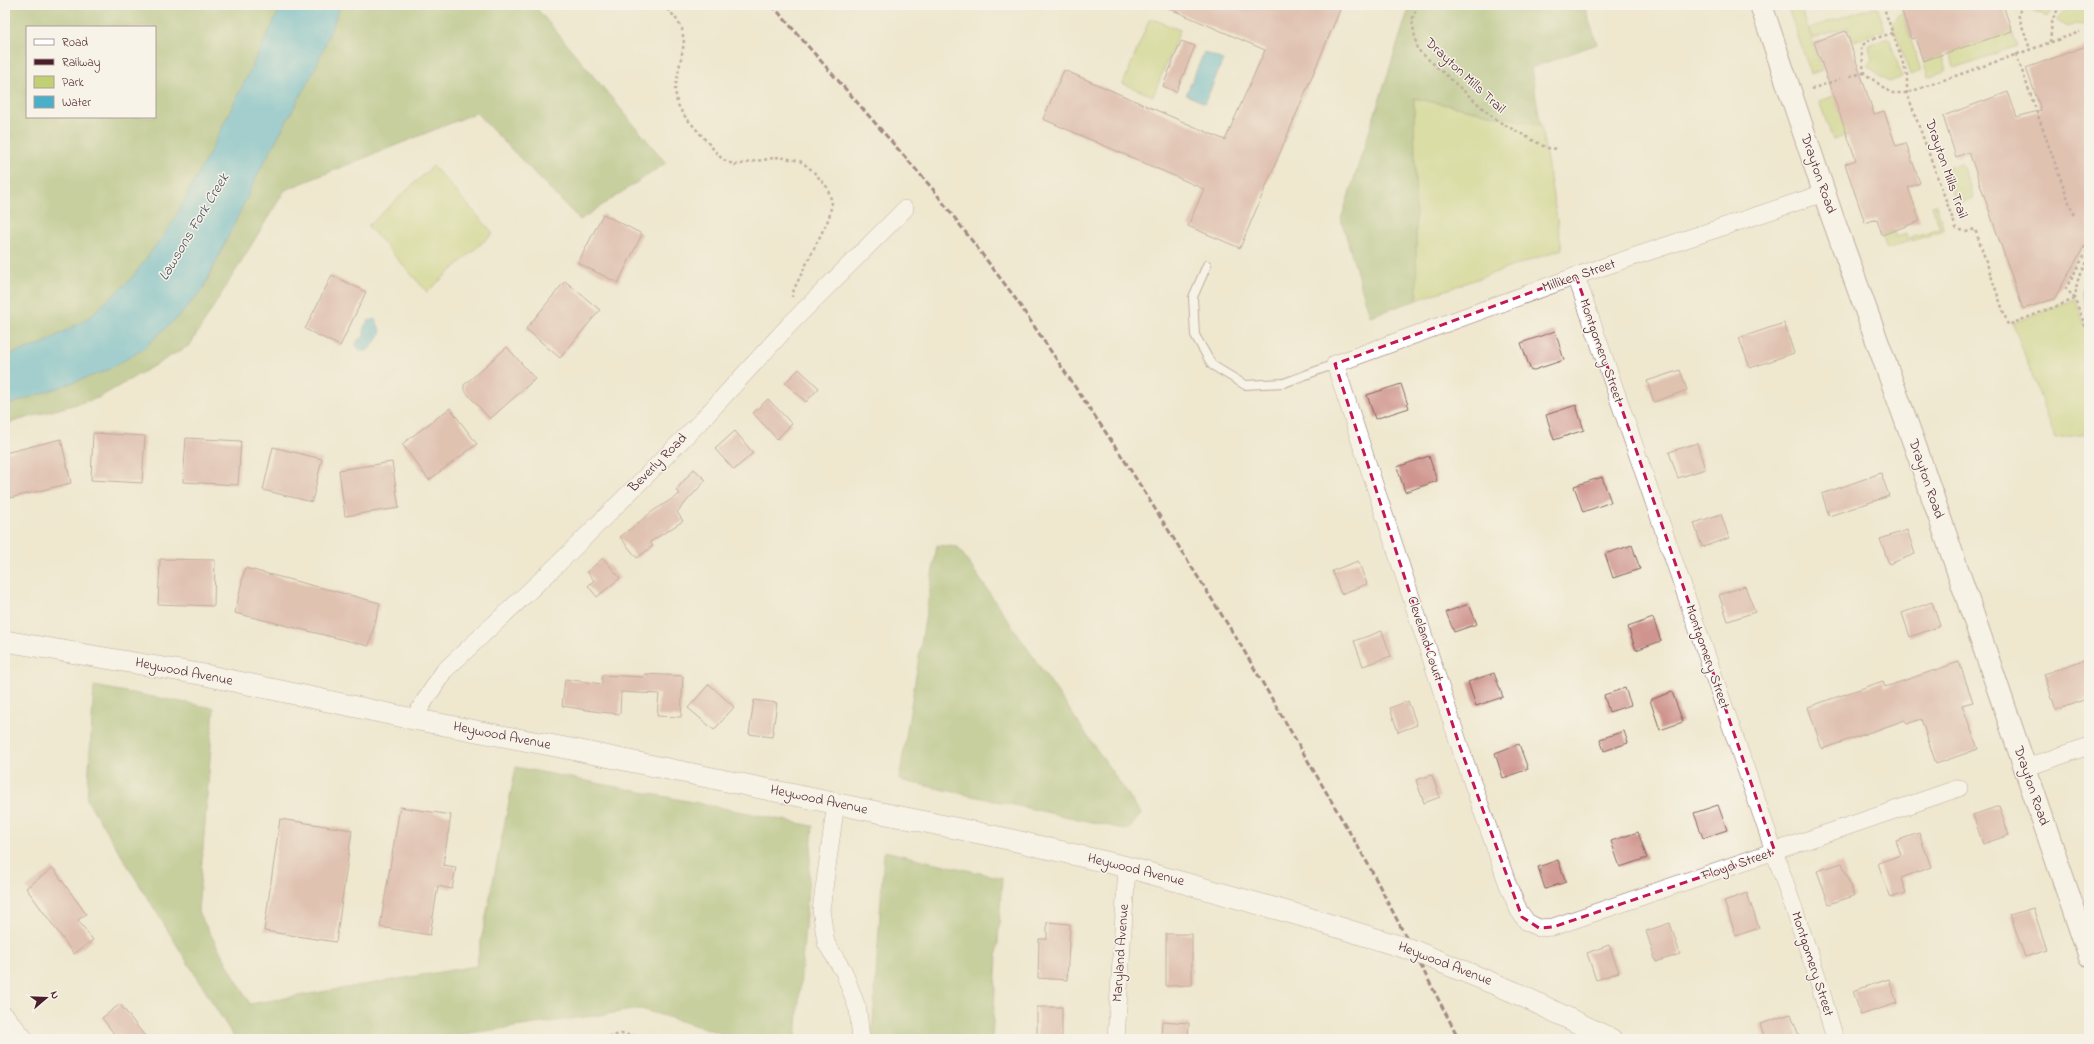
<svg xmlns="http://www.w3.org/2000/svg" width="2094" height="1044" font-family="'Indie Flower',sans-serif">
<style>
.green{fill:#c1d072;stroke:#86784e}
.forest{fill:#98b264;stroke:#716848;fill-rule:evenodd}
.water{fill:#4ab0c9;stroke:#4a687a}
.building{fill:#cf948d}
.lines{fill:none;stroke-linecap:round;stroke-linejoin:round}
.service-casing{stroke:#846564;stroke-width:10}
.minor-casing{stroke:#846564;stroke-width:18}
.tertiary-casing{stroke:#846564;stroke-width:22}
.secondary-casing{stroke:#846564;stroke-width:24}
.path{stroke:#846564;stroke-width:2.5;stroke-dasharray:3 3;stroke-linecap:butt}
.service{stroke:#fff;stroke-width:8}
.minor{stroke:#fff;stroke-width:17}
.tertiary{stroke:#fff;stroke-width:21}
.secondary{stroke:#fff;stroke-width:22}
.rail{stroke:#4a1f2b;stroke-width:3;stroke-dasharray:6 3;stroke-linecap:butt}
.tertiary-bridge-casing{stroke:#846564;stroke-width:22;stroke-linecap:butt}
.tertiary-bridge{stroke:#fff;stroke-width:21}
.marked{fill:none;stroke:#c2185b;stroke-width:3;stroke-dasharray:8 5;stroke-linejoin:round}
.labels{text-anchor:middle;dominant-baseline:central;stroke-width:3;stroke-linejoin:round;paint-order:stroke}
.street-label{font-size:14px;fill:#4a1f2b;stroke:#f7f3e8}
.water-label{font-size:15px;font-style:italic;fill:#4a5262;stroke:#f7f3e8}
</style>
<rect width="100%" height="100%" fill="#f7f3e8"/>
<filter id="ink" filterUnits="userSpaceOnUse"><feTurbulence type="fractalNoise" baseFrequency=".025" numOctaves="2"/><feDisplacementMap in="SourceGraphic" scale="8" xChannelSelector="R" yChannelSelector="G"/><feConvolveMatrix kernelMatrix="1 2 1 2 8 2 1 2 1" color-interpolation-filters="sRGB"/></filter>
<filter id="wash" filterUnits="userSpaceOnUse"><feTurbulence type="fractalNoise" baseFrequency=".012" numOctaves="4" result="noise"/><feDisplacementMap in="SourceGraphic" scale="16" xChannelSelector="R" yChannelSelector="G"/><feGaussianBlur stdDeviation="0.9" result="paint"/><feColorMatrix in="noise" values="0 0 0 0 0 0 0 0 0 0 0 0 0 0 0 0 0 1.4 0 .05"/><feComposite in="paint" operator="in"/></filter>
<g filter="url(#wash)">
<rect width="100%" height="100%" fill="#efe8cf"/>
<path class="green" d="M1787,5H1800L1822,70L1811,74Z
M2030,5H2056L2048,17L2028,8Z
M1877,6L1885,30L1853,41L1848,27L1813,38L1809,28Z
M2079,8L2089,10V30L2085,25L2075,24L2068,27L2057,21C2062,10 2067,9 2079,8Z
M1902,12L1921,71L1910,75L1892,23Z
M1150,18L1180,30L1153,96L1123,84Z
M2012,31L2017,46L1954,68L1950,52Z
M1889,38L1902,77L1889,82L1867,65L1872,58L1868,45Z
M1942,55L1947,70L1928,77L1923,61Z
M1834,96L1848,135L1833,140L1819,101Z
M1414,98L1541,125L1562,249L1417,300Z
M1961,163L1974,198L1956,204L1944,169Z
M433,166L493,233L427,292L368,226Z
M1936,205L1944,230L1912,241L1911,237L1940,228L1932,206Z
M1894,231L1896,237L1907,234L1909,241L1887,249L1882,235Z
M2075,299L2089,336V434L2055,438L2013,323Z"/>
<path class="forest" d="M5,5H534L666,163L580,220L476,113L285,190L190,345L98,398L5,424ZM27,27H155V117H27Z
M1410,5H1584L1597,44L1531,68L1541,125L1414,98L1417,300L1370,316L1341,219Z
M937,545L958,547L1141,814L1128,830L899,780Z
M94,686L214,708L198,912L250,1004L476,966L516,767L813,826L796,1039H740L641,1009L429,1039H235L87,800Z
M884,851L1002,878L992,1039H872Z"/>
<path class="water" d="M282,5H341L315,69L261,168L203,289L181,314L142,350L106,371L5,406V356L42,344L88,318L131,279L171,225L213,146Z
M1204,52L1223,60L1205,103L1186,95Z
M2089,272V315C2083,299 2080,288 2089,272Z
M375,319L381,331L378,339L367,351H360L356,345L358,340L364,337V327L368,321Z"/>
<g id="blocks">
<path class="building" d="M1161,5H1342L1240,248L1188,226L1204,189L1043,119L1064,70L1225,140L1265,50Z
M1900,5H2003L2012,31L1923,61L1915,38L1911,39Z
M1846,31L1874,114L1884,111L1896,146L1906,143L1920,183L1908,187L1920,221L1882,235L1877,219L1865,223L1845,164L1856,160L1814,42Z
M1181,41L1195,46L1176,92L1163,86Z
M2089,45V238L2054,299L2023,309L1969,152L1956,157L1943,116L2008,92L2017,117L2041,110L2026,68Z
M603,214L642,234L618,283L578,263Z
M332,275L366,292L340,346L305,329Z
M565,281L600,310L560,358L526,329Z
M1784,323L1794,353L1750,368L1739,338Z
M1555,331L1564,360L1531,371L1521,343Z
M507,347L535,379L490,419L464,390V385Z
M799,369L819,388L806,402L785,383Z
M1680,370L1687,390L1654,402L1647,381Z
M1401,384L1409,408L1375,419L1367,395Z
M768,399L792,424L777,439L753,413Z
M1576,405L1584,430L1554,440L1546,415Z
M450,408L477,444L429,480L402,444Z
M735,431L753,453L734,470L715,449Z
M93,433L145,436L142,483L91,480Z
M186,438L241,441L238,485L183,482Z
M61,439L71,483L10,498L5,479V453Z
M1697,443L1705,469L1678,478L1669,452Z
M273,447L322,459L312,502L263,490Z
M1429,456L1437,481L1405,492L1397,467Z
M392,462L399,508L345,516L339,470Z
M694,469L706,480L677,512L683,521L650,542L653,546L637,558L620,537L653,511L680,494L676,490Z
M1881,473L1889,496L1829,516L1822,494Z
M1602,477L1611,502L1583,512L1574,486Z
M1721,514L1729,538L1702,547L1694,523Z
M1907,530L1915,554L1889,564L1880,539Z
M1632,545L1640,569L1613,578L1605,554Z
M603,558L620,578L597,597L588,586L594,580L587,572Z
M160,559L215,560L214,606L158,604Z
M1358,561L1367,584L1341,594L1332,571Z
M245,568L380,603L369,646L235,613Z
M1745,586L1755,612L1728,621L1719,595Z
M1932,602L1940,626L1910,637L1902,613Z
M1469,604L1477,624L1454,632L1446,612Z
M1653,618L1661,641L1636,650L1628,627Z
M1382,631L1391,656L1363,666L1354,641Z
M2089,658V698L2056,710L2044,674Z
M1959,662L1973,702L1962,705L1978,749L1936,764L1921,719L1907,724L1905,720L1822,749L1808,707L1883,681L1885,687Z
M1494,673L1503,697L1476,706L1468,682Z
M644,674L683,676L681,717L657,716L659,694L621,692L620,714L600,712L562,706L565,679L602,684V675L644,677Z
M709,684L734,707L714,730L688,708Z
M1625,688L1631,705L1609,712L1604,695Z
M1672,692L1683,722L1660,730L1650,700Z
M754,700L777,703L772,737L749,734Z
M1408,701L1417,725L1398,732L1390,708Z
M1624,731L1628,743L1604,751L1600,739Z
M1519,744L1528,769L1503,778L1495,753Z
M1432,775L1440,797L1424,803L1416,780Z
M1718,805L1727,830L1703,838L1694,813Z
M1999,806L2009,835L1983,844L1973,815Z
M400,807L451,815L443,865L456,867L452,889L438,886L430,935L380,927Z
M280,819L352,830L336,942L264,931Z
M1638,832L1647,858L1620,867L1611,841Z
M1919,833L1931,867L1901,878L1906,893L1890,898L1878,863L1901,855L1896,841Z
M1558,860L1566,882L1545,889L1538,867Z
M1842,863L1854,896L1829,904L1817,871Z
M53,868L86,914L78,920L93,940L74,954L26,888Z
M1747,893L1759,928L1736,936L1724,901Z
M2033,908L2047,950L2025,957L2010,915Z
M1047,922L1070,924L1067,980L1038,978L1039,939H1047Z
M1670,923L1680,954L1656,962L1646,931Z
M1166,934H1192V985L1166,986Z
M1609,945L1619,972L1596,980L1587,953Z
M1889,979L1897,1003L1861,1015L1853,991Z
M120,1004L147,1039H118L102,1018Z
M1037,1007H1062V1039H1037Z
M1791,1014L1800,1039H1765L1760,1024Z
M1162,1021L1189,1023L1188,1039H1161Z"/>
</g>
</g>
<g filter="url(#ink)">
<use href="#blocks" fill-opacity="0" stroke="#846564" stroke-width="1"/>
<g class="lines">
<defs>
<path id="service" d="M1207,265L1193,297L1195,335L1212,365L1245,385L1284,383L1335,364"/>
<path id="minor" d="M1824,193L1576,276L1335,364L1460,747L1508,885L1519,911L1527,922L1539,928L1553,927L1959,788
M1576,276L1816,973L1835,1039
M413,719L444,671L555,567L702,420L791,323L905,209
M2025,768L2089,746
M836,803L821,910L826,943L844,972L858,1010L861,1039
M5,1015L25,1039
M1116,1039L1127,867"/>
<path id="tertiary" d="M5,641L205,675L413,719L576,750L1008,839L1127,867L1302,916
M1514,992L1611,1039"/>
<path id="secondary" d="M1761,5L1832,216L1919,457L2089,955"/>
</defs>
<use href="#service" class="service-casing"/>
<use href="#minor" class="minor-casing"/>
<use href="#tertiary" class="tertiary-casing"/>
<use href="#secondary" class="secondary-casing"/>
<path class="path" d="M663,5L675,17L682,29L684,43L675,89L677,103L683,114L722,159L735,165L779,157L800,161L812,170L827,187L832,202L829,218L794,289L792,297
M1418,5L1412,20L1417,49L1496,120L1547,148L1559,149
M1883,5L1907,75V93L1956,228L1966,232L1975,229L2008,325L2075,299
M2024,5L2018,14L2030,49
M1893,33L1867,41L1861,47L1864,73L1891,93H1907L2080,32
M2050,42C2052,27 2050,11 2066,5
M2016,54L2074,216
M1850,76L1864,73
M1811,89L1840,79
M2084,247L2088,249L2066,288L2075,299L2089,336
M2075,299L2077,282L2089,258
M597,1039L621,1034L665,1039"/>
<use href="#service" class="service"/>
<use href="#minor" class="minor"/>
<use href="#tertiary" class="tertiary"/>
<use href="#secondary" class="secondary"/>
<path class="rail" d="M772,5L932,188L1013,295L1123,458L1240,644L1368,864L1459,1039"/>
<defs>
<path id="tertiary-bridge" d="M1302,916L1412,950L1514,992"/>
</defs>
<use href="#tertiary-bridge" class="tertiary-bridge-casing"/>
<use href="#tertiary-bridge" class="tertiary-bridge"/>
</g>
</g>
<path d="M0 0H2094V1044H0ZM1576,276L1775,852L1553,927L1539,928L1522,917L1460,747L1335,364Z" fill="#efe8cf" fill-opacity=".55" fill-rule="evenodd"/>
<path class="marked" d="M1576,276L1775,852L1553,927L1539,928L1522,917L1460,747L1335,364Z"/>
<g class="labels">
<g class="street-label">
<text transform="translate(1465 76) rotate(43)">Drayton Mills Trail</text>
<text transform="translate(1946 169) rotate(71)">Drayton Mills Trail</text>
<text transform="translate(1818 174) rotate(71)">Drayton Road</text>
<text transform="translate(1579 276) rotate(-19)">Milliken Street</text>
<text transform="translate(1601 351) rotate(71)">Montgomery Street</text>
<text transform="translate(658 463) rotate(-45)">Beverly Road</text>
<text transform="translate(1926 479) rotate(71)">Drayton Road</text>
<text transform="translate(1425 639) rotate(72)">Cleveland Court</text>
<text transform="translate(1707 657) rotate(71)">Montgomery Street</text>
<text transform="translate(184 672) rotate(11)">Heywood Avenue</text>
<text transform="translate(502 736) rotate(11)">Heywood Avenue</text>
<text transform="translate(2031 786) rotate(71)">Drayton Road</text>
<text transform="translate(819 800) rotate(12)">Heywood Avenue</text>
<text transform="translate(1737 865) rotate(-19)">Floyd Street</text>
<text transform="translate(1136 870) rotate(14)">Heywood Avenue</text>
<text transform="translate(1121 953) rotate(-86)">Maryland Avenue</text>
<text transform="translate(1445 964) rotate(21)">Heywood Avenue</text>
<text transform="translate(1812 964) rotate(72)">Montgomery Street</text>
</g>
<g class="water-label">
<text transform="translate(194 227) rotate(-59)">Lawsons Fork Creek</text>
</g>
</g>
<rect width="2094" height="1044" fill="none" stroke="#f7f3e8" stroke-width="20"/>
<rect x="26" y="26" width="130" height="92" fill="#f7f3e8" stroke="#b29e9c"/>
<rect x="34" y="39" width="20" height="6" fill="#ffffff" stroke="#b29e9c"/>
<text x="62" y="46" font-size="12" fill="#4a1f2b">Road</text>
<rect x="34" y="59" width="20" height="6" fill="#4a1f2b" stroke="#b29e9c"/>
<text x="62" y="66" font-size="12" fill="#4a1f2b">Railway</text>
<rect x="34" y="76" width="20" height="12" fill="#c1d072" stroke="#b29e9c"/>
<text x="62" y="86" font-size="12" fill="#4a1f2b">Park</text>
<rect x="34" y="96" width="20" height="12" fill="#4ab0c9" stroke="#b29e9c"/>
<text x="62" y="106" font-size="12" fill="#4a1f2b">Water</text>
<g transform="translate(46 998) rotate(71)" stroke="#f7f3e8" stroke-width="3" paint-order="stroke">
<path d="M0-3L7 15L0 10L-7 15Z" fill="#4a1f2b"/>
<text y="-6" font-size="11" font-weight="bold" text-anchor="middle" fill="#4a1f2b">N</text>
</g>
</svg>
